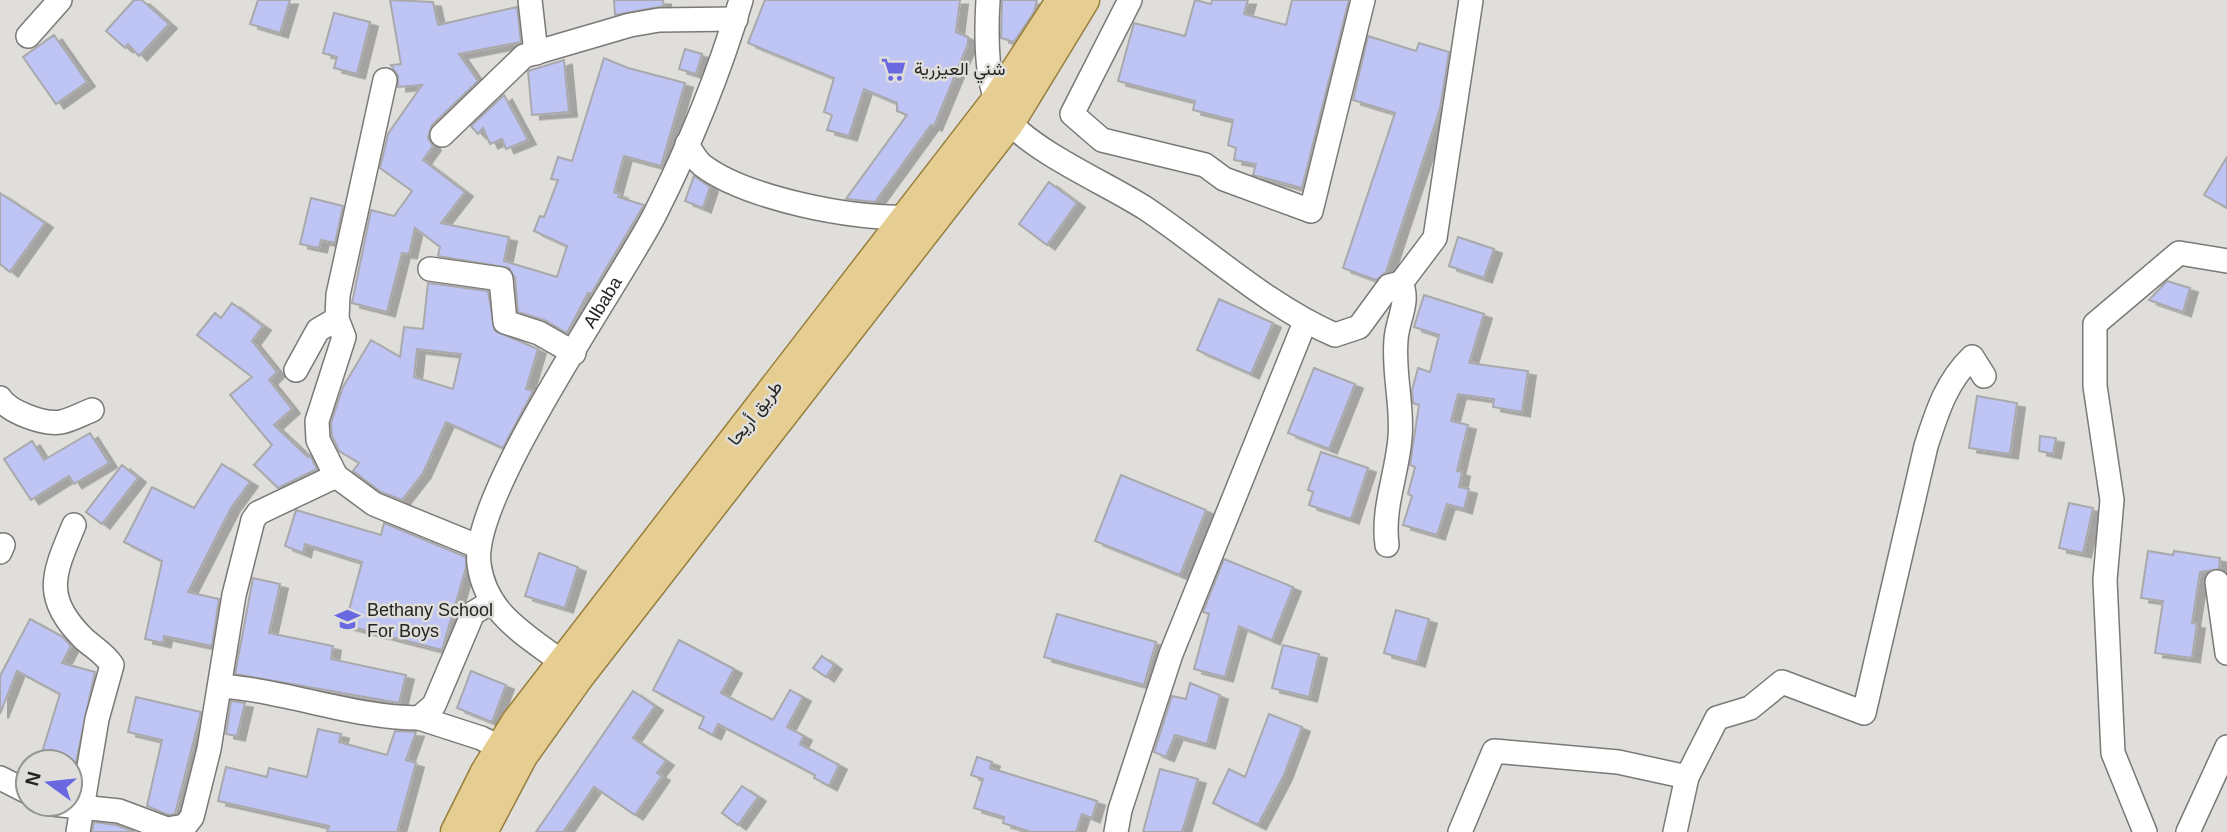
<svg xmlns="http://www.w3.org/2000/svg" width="2227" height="832" font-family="Helvetica,Vazirmatn,sans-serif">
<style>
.building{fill:#bec4f3;stroke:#a9a9ac;stroke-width:2;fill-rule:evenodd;filter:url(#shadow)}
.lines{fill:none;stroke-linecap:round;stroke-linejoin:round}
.minor-casing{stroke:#7b7977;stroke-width:26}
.major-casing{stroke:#977e3c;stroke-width:33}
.minor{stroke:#fff;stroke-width:23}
.major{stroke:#e6ce92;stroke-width:30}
.labels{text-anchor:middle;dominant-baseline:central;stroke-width:5;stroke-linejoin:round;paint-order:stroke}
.poi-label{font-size:18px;fill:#242422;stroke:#dfdedb;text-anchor:start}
.street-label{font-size:18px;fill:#242422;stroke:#dfdedb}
</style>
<defs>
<filter id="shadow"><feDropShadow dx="8" dy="4.5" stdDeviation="0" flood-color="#0004"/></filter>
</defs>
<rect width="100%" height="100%" fill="#dfdedb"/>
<path class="building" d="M134,0H142L169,24L139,56L128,44L125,48L106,31Z
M258,0H290L280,33L250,24Z
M390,0L433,2L438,25L517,7L521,42L459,54L478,81L432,125L428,138L433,146L423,160L465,192L441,223L509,237L504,261L557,277L567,246L534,231L540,216L544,217L558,180L551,179L558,157L572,161L604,58L628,68L685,83L661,166L624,156L614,192L620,194L618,197L644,205L591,294L588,293L567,333L544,320L518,312L515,278L509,268L438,256L440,247L415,228L409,254L402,253L387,312L352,303L371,210L394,216L412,191L380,168L388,134L422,85L398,87V76L391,65L401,64Z
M614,0H663L664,6L615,15Z
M765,0H960L956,32L968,37V44L934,126L931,125L875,202L846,199L907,115L897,111V103L864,89L849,136L827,130L832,115L824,112L834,78L748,43Z
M1002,0H1037L1034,12L1014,42L1001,38Z
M1195,0L1211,4L1212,0H1248L1244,14L1286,25L1292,0H1349L1302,188L1253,175L1256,164L1234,160L1236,148L1228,145L1233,120L1193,110L1195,101L1118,81L1134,23L1185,36Z
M334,13L370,22L357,74L334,68L337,57L323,53Z
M54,35L87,82L56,104L23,57Z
M1368,36L1416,51L1419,43L1449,52L1440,109L1386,272L1376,280L1343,268L1395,113L1353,100Z
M685,49L702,54L696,74L679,69Z
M564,60L569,112L532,115L528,71Z
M504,95L528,140L506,149L502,139L490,144L483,128L478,134L471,126Z
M2227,157V208L2204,195Z
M694,176L710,187L703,208L685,201Z
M1049,182L1077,203L1047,245L1019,224Z
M0,193L45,223L10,272L0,264Z
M311,198L343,206L335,243L321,240L319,248L300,244Z
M1458,237L1494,249L1484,278L1449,266Z
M2167,281L2190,288L2183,312L2149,300Z
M428,283L488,291L495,331L538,349L526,389L533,391L503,448L446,422L423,473L402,500L381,492L353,471L359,463L339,451L332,436L331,423L343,387L371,340L400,357L404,327L423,329ZM417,349L461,354L453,389L414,377Z
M1424,295L1484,314L1469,363L1528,371L1522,412L1493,407L1494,399L1458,394L1451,421L1468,425L1457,471L1462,472L1459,487L1469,489L1464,509L1447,504L1437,535L1403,525L1412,496L1408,494L1415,467L1410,465L1419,405L1413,403L1412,390L1418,368L1430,372L1439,335L1414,327Z
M1219,299L1273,323L1251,374L1197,350Z
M232,303L263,326L252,341L277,372L269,380L292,409L274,425L308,457L310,455L317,469L278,488L254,465L272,445L230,395L252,377L197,335L215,313L221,318Z
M1314,368L1355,384L1329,449L1288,433Z
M1977,396L2017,403L2010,454L1969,448Z
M90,433L109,463L74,484L69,476L31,500L4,459L32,441L44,460Z
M2040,436L2056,438L2053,454L2039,451Z
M1321,452L1368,468L1351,519L1309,505L1313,492L1308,490Z
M222,464L250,482L231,508L188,592L219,599L212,646L164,636L163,643L145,639L162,561L124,542L152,487L194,508Z
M122,465L138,478L102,524L86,512Z
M1121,475L1206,510L1180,575L1095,541Z
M2069,503L2093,508L2083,553L2059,548Z
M296,510L381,535L384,523L466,557V568L442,650L345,625L362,562L305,544L303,553L285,546Z
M2148,551L2173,555L2174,551L2220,558L2219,569L2200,572L2192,623L2197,624L2192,658L2155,653L2163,601L2141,598Z
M539,553L578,567L565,608L525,596Z
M1224,559L1293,587L1272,640L1239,626L1225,677L1194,669L1209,614L1203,612Z
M253,578L280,584L269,633L333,646L331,659L406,675L399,703L235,674Z
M1396,610L1429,619L1417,662L1384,653Z
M1057,614L1156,642L1144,685L1044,657Z
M30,619L63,637L71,646L62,663L95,672L76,762H39L60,694L17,671L0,714V676Z
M679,640L734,669L721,693L773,720L790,690L803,697L787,727L804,736L800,744L839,765L829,786L814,778L815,775L718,724L713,735L699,728L704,717L653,690Z
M1283,645L1319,654L1309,697L1272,688Z
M822,656L834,665L826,677L813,668Z
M471,671L506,685L492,722L457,708Z
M1190,683L1220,695L1207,744L1175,735L1166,757L1154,752L1172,696L1186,699Z
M633,691L655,706L633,738L666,761L657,773L662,776L635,815L594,787L563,832H536Z
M136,697L201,712L175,814L168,815L147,806L162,740L128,732Z
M231,701L245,703L237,736L226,734Z
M1269,714L1302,727L1284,775L1258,825L1213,803L1229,769L1245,777Z
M318,729L341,734L339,742L387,755L395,731L416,732L406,760L416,763L397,832H327L329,826L218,801L226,767L267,777L269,768L307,777Z
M977,757L992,762L990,768L1097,801L1092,818L1082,814L1076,832H1031L1003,823L1004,817L974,808L983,779L971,775Z
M1160,769L1198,779L1182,832H1143Z
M742,786L758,797L738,825L722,813Z
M94,822L116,825L135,832H92Z"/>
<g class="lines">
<defs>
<g id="minor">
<path d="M530,0L536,53"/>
<path d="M988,0C986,34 984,97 1010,123C1039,154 1107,184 1145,208C1208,250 1266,305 1335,335L1359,327L1389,286L1401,283C1410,302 1397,320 1396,340C1393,373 1403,406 1400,438C1397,475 1382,508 1387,545"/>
<path d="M1130,0L1072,114L1102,140L1205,165L1224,179L1311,211L1363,0"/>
<path d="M28,36L60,0"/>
<path d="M442,135L524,56L630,25L659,20L736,19"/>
<path d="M687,144C691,151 696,160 702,165C745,198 854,220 907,217"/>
<path d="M430,269L501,279L505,322L539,333L574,353"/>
<path d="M1401,283L1435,238L1471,0"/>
<path d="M296,370L318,330L337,319"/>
<path d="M0,398C9,412 44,425 61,422C71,420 82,414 92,410"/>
<path d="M336,476L318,440L317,421L344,337L337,319L338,295L385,80"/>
<path d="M74,525C54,573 41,597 84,639C94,648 104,653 112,665L97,719L78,832"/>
<path d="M0,552L3,545"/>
<path d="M2217,582L2227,653"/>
<path id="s1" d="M573,671C535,639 486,619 479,564C470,496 617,287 654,216C689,147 719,74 741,0"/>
<path d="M221,686C288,691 353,718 419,718L434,705L473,613L492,602"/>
<path d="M419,718L481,738L501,748"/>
<path d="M0,778L28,792"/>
<path d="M52,804L119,811L167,829L185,826L192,817L209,749L234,595L253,520L258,513L336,476L374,504L477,546"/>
<path d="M1116,832L1120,810L1171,654L1305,322"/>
<path d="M1460,832L1494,751L1618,762L1687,777"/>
<path d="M1675,832L1687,777L1717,718L1750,708L1782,682L1864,713L1926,446C1937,412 1946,382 1972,357L1984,376"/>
<path d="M2145,832L2113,753L2105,580L2112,500L2095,386V324L2179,253L2227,261"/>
<path d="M2188,832L2227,747"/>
</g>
<path id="major" d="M456,832L486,772L516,723L997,100L1062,0
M482,832L522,756L579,676L1009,123L1084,0"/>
</defs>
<use href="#minor" class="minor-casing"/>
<use href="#major" class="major-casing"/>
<use href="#minor" class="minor"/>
<use href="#major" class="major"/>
</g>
<defs>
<symbol id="supermarket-bare" viewBox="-9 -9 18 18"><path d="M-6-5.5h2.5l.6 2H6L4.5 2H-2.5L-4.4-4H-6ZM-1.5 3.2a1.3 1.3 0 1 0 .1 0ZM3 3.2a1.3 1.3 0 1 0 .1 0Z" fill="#6968e1" stroke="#dfdedb" stroke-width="2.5" paint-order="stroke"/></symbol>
<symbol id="school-bare" viewBox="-9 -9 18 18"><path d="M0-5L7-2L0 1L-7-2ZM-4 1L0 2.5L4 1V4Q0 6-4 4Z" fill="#6968e1" stroke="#dfdedb" stroke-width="2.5" paint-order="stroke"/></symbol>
</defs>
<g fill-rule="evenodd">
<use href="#supermarket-bare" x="876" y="52" width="35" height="35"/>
<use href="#school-bare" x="330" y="602" width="35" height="35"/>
</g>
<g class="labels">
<g class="poi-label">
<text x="914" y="69">شني العيزرية</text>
<text x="367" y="610">Bethany School<tspan x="367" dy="21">For Boys</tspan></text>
</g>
<g class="street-label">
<text stroke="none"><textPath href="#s1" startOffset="439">Albaba</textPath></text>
<text transform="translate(755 413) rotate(-52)">طريق أريحا</text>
</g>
</g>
<g transform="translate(49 783) rotate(285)"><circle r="33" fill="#dfdedb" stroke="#949491" stroke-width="2"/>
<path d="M0-5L12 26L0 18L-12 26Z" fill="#6968e1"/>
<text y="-10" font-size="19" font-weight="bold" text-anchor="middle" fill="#242422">N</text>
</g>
</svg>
